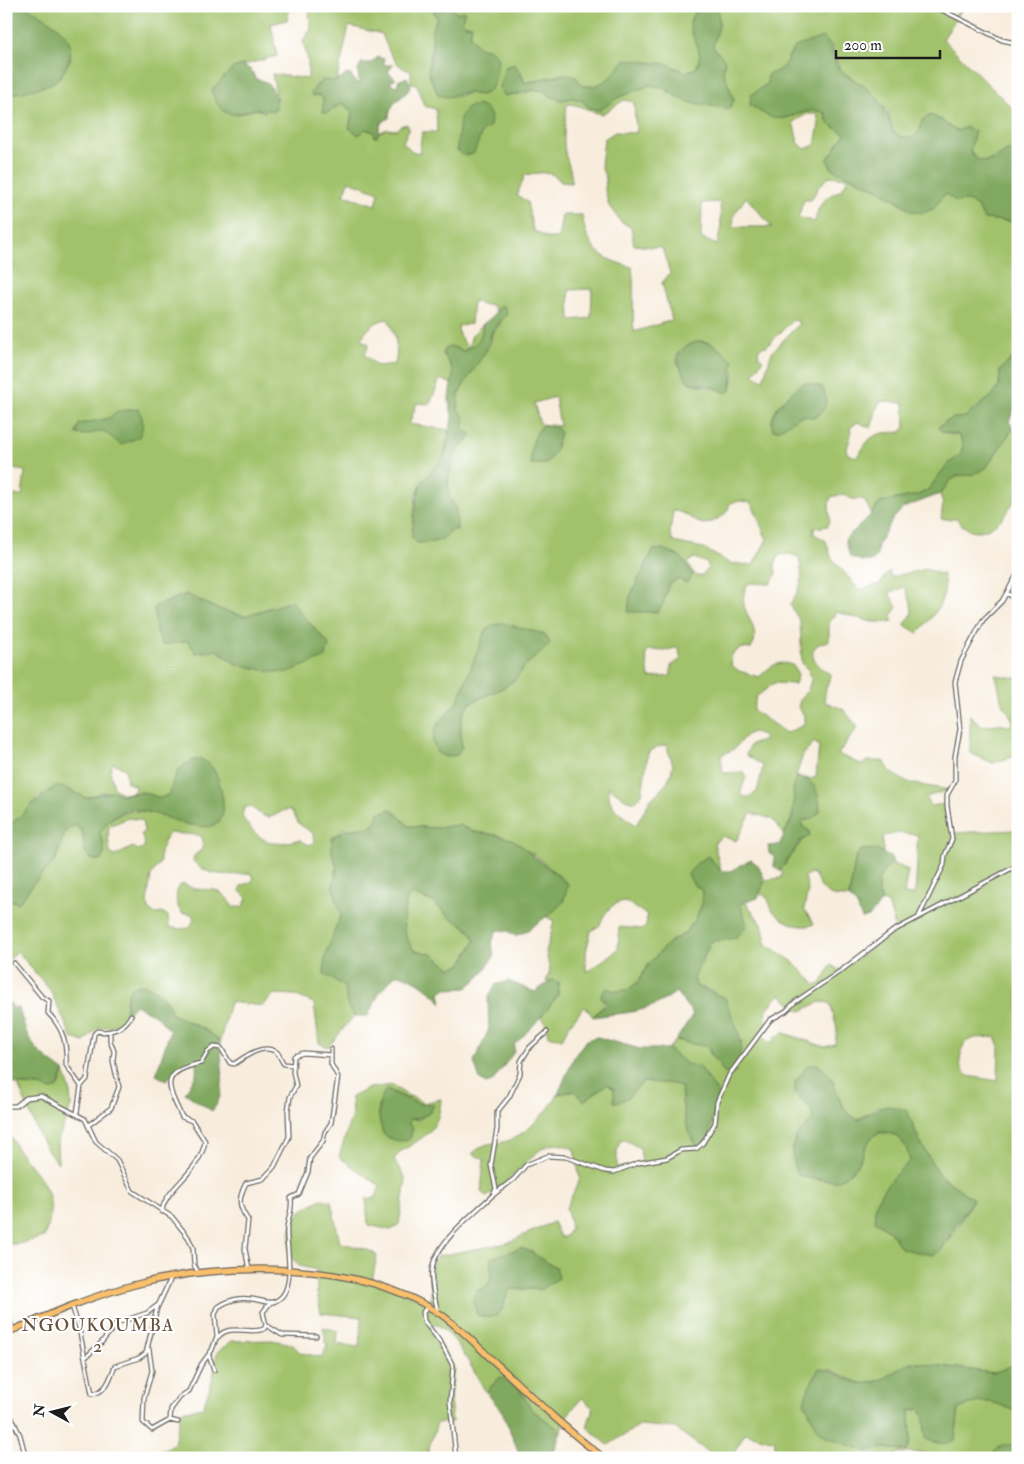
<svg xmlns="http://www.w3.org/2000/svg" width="1024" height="1464" font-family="'IM FELL Double Pica',serif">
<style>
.green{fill:#a1c26b;stroke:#5e6f44;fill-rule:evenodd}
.forest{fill:#80a85f;stroke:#4e623e;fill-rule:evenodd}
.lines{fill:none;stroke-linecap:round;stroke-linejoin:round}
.stream{stroke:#71a7df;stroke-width:1}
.minor-casing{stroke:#696560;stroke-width:5.5}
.primary-casing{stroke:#696560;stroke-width:8}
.minor{stroke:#fff;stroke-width:3}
.primary{stroke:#f8bf6c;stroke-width:5.5}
.labels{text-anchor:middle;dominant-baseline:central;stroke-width:4;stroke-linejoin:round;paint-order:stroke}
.quarter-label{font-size:18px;letter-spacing:1px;fill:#68523d;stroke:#fff}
</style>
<rect width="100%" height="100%" fill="#fff"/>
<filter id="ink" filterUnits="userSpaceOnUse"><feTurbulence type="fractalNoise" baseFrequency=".02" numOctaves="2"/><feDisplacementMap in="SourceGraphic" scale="10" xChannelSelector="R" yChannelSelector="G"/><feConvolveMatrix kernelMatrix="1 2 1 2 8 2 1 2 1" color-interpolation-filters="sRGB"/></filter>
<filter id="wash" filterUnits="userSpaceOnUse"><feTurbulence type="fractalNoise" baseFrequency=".0096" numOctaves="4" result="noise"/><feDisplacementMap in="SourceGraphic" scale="20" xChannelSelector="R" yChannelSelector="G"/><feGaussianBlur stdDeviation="1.12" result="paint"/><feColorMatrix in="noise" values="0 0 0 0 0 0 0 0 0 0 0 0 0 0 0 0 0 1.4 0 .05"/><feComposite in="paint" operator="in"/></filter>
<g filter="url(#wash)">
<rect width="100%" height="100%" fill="#f8eddd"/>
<path class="green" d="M19,6H290L287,20L271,24L277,56L233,68L235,115L256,109L265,112L277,98L272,74L308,79V60L303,41L311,29L309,16L311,6H435L434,12L437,17C435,29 427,62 429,73C430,80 436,87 438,95L457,96L470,93L494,56L487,49C476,50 476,42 470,36L472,25H466L462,21V11L458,13L454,11L452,6H700C697,10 692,15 691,19C686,38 708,46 696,68L686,72L666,64L611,79L592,87L582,86L565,74L525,83L521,72L515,95L534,90L544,91L552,97L562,100L573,98L582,101L590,108L600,110L617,98L650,85L661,87L688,102L729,109L734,100L723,71L725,60L712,47L719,26L718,6H940L954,18L961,6H964L943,39L1018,114V144C1003,152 995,164 977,160L957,131L947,127L941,119L920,130L912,138L902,137L893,132L888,111L881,103L866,88L840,70L831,44L789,55C783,73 766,85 751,95L783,119L816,109L825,113L828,123L845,134L827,160C829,163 831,167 834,169C860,182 889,192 911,211L933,209L945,194C965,199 974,198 984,219L1018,222V350L1015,356L1000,370L999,386L993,395L965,418L945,421L950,435H959L963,444L962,454L948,464L928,490L918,495L881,502L871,513L864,499H852L843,494L831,497C826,509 833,516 828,526L814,528V534L826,541L831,557L859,590L880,584L889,571L891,577L926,569L943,575C949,601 934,614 918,633L904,625L912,614L911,603L905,587L889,593L897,607L891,616L893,622H872L836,612L829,624V641C802,646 813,664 830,674C829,685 823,691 825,702L843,709L858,727L838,754L862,765L867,761H883C899,787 921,784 949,790L926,797L930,806L945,804L951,833L1015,830L1018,816V1363L994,1373L911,1362L887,1377L867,1384L857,1382L829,1369L866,1451L886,1448L907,1451L911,1441L910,1411L920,1409L924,1419L926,1439C937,1444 944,1445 955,1440L959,1409C985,1397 992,1401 1018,1412V1448L1014,1445L995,1450V1458H926L924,1453H896L897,1458H774L775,1441L745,1433L731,1458H716L675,1428L640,1425L608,1445L587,1427L593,1408L582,1398L564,1419L561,1431L532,1410L518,1387L505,1377L499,1378L486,1392C475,1375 454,1329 434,1324L430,1327L454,1368L450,1396L452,1422L437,1423L428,1451V1458H147L174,1444L181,1411L203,1407L213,1378L217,1352L232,1341L272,1340L292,1344L301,1353L321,1357L327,1347L323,1327L338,1331L337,1344L359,1347L362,1317L321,1313L317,1293V1270L299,1266L289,1254C291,1220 289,1215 322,1199L331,1201L340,1243L366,1249L377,1255L372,1281L424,1300L431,1299V1267L438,1256L507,1243L553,1222L560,1237H564C575,1228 569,1220 566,1208L580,1179L574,1149C545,1135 536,1155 517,1172C508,1181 497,1189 487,1197L481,1192L484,1159L472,1154C489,1139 489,1146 507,1141C524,1136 551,1109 558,1094L575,1091L580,1098L588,1099L594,1092L607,1084L614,1089C638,1082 658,1079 682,1086V1103L693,1142L707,1141L719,1094L711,1085L705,1073L686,1064L668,1049L676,1040L707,1047L713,1059L742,1043L731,1015L712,991L696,986L693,978L711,941L736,938L744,915L740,904L745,902L762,924L767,945L792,961L816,985L821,984L831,965L839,970L861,956L895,928L888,903L882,901L878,891L879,875L892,863L908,870L904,894L914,895C918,875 916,855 918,835L900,833L883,836V853L874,849L861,850L856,855L849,897C826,897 824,895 815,875L811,873L805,876L808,890L804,909L814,924C802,930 782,922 773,911C770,906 769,900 766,896L759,893L765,880L781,878L783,873L780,871L809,831L802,826V821L811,819L804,778L796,777C793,787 794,793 794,802C795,814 789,824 784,834L772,819L751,813L736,841L722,836L714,843L721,871L714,862L693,884L703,891L702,904L695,920L685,933L668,943L649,964L638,982L628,990L615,991L593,1017L585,1006L570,1024L562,1039L548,1036L545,1022L540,1016L558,994L559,983L552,980L546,982L550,971L546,952L554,921L545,916L563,902L568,884L535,855L497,835L474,832L459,825L436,828L409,826L391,809L379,813L373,826L361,829H343L332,853L337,867L333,887L341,914L334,935L337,982L344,986L348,1007L354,1016L328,1047L319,1043L314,1003L294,995L274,994L263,1006L230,1002L220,1041L204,1029L172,1014L166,999L126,1001V1016L117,1026L97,1028L84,1042L72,1038L50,990L17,951L6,963V899L19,903L32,885L55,861L65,832L74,825L82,831L85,851L91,859L101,861L104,842L99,833C119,799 159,811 187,826L201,759C181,761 173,775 170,794L161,798L142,792L122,795L103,792L86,798L66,788L38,797L25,813L6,828V494L22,496L25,471L6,468V95L52,83L61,76L71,58L26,7ZM349,26L382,34C388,49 394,68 411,71V83L417,84L424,106L436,109L437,132H422L419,153L412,151L403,142L409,129L407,124L400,126L396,130L387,129L378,133L377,137H375L374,132L364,129L359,135L352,130L350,123L352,114L351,110L342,103L327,113L323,98L317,94L314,87L322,81L332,82L337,80ZM624,100L634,102L636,133L615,132L604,139L601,166L606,179L605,190L609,206L621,222L631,227L634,245L662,248L670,273L662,283L672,320L634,332C632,310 635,289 632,267C600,259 587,249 582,215H562L558,238H547L533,230L527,202L517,195L525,175C540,173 551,169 561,182L571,183C573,171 567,164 565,152C562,137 566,119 567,104C581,104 589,112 602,114ZM807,114H817L819,124L815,145L805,149L798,142L793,122ZM830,176L848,178L842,190C825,196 818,204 815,222L798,217L804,200H811L819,186ZM349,181L379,192L376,205L344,195ZM746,197L772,227H733L734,215ZM720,202L721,226L717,245L701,238L702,203ZM592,289L591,318L570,320L569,290ZM476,301L481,305H492L496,311L500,306V324L492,333L491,342C481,359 457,387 457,407C458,418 463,432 464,444C446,459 443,490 456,509L444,540L417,543L412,538L416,496L423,481L433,473L444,454L449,430L409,424L417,403L430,404L440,379L452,384L454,377L451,346L464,351L480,341L483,324L472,335L468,348L459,335L458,326L471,324L473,302ZM388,319C395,332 399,349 395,364L377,366L365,355L369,344L361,340C366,329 376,320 388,319ZM793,320L798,321V325L772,352L763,380L753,374L763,360L759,357L758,351L761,347L767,346ZM699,341L708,342L734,372L731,389C716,390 704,386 689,383L677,362V355ZM794,390L820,414L816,417L800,416L790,421L776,408ZM555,397L560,426L540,424L534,403ZM884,401L904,403L905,428L901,432C889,433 879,431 869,440C864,445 862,452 856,457L847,454C846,444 853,439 850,428L858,422L871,428L879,402ZM740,501L750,502C758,513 760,527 767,539L753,565L729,563L703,548L673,542L670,532L673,511C694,512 696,534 719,518C726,514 728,511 730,503ZM789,554L799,557C803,580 803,584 790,604L800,622L802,663L809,671L811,680L808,690L801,697L798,707L804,715V725L786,733L753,710L756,697L774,683L795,684L798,675L794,666C778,659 771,666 759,677L739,671L731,665L732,654L741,648L751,649C766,624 730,610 749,583L770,584L776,575L775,565L779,555ZM694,558L707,563L708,568L701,576H696L687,563ZM292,601L304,617L329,644L236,664L217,650L196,653L189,641L218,609L244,616ZM544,634L550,643C543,652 535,657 527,664C521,669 518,678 512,682C478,705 455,694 462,747L434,733C452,695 510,660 544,634ZM678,647L681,659L671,666V676L649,678L646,654L650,650L665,651ZM753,732L763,735L765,740L750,745L746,755L763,766L757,792L748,797L742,796L741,791L746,777L743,772L723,773L721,756C726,751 731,752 735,748C741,742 744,734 753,732ZM814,742L819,746L816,777L810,779L796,776L803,755ZM666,745L673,764L671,774L666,784L651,799L636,825C621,814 606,807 609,787L625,799L635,802L642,794L648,753L657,747ZM113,763L125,769L127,782L135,786L134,792L123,794L114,788L110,770ZM249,806C254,809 262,816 267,817C276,818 281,808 291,810L299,824L313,833L314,843L309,845L300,840C293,840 287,843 280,843C264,845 249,829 242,816L244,808ZM128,818L142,820L144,831L141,835L145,844L143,848L138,850L133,847L115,856L110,853L108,836L109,826ZM168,833L199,835L203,839L202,849L194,856L193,861C206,877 231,876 250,873L254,878L251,882L241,886L240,891L247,898L243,907H233C215,877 205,898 184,884L179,886C175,895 175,905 182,913L192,914L194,919L190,928L179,929L169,927L168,916L164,913L154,914L150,911L147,902L151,875L160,863V852ZM625,901L647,915L646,926L643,929L619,927C618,934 619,941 618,948C618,952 596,964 590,970L586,971V952L591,931L600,925C603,914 612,902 625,901ZM780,994L796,1009L801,1011L820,1002L830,1003L837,1029L835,1044L825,1047L784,1033L775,1037L773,1042H768L760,1034L766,1025L767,1009ZM995,1037L999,1046L998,1081L968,1076C956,1067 960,1054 965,1042L974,1038ZM832,1078C838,1094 841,1111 858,1120L877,1107L907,1111L919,1140L939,1175L973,1199L958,1226L941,1250L902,1249L890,1231L875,1221L895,1175L910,1161C908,1149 903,1138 891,1134C865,1126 866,1157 853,1170C849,1175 842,1178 837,1181L807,1178L798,1134L807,1128L813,1119L811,1108L795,1094ZM625,1140L640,1148L642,1163L617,1168V1151L620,1141ZM531,1251L538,1259L556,1267L542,1289H510L505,1298L504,1309L476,1291L486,1288L491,1279L492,1258Z
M1013,428C1018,438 1021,482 1017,493C1010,518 978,548 957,519H941L943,504L940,494L951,480L960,475H971L986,468Z
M995,675L1018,678V755L993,763L970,753V715L982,726L998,724L1009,726L1013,722C1011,714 1003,706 1001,699C999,691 999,683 995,675Z
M413,894L433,902L449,917L463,925L471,932L475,941L461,965L451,968L430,953L415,951C401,935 401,916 408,897Z
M64,1071L70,1090L71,1106L57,1143L58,1163C37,1142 31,1112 18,1085L40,1086L51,1090L60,1085Z
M394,1085C402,1095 413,1096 423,1103L441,1099C439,1123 433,1132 411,1145C404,1150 398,1152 394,1160L406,1179L399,1224L391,1230L368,1225L366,1199L376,1197L380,1186L339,1157L352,1114L351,1097L369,1088ZM389,1090L419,1104H429L430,1112L418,1120L410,1119L409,1121L407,1141L389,1138C379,1131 376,1110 381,1099C382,1096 387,1093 389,1090Z
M6,1126C10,1133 12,1141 16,1147C39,1180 62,1191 44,1237L18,1244H6Z"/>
<path class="forest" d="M14,6C29,6 38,13 50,21C69,35 77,47 65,69C62,75 58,80 52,83C38,89 21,93 6,95V8Z
M435,6H452L454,11L458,13L465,11L462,21L466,25H472L470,36C482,49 473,46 492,50L498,58C497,71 496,93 480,95C475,95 470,92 464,93C454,94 449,100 438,95L428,71L432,50V30L437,17L434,12Z
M700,6H718L719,26L713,47L725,60L723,71L734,100L729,109L688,102L661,87L650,85L617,98L600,110L590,108L582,101L573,98L562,100L552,97L544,91L534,90L505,96L499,87L505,67L515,64L525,83L565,74L576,77L582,86C604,88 613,76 625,59L666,64L686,72L696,68C708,47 686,38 691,19C692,15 697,10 700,6Z
M823,37C835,47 832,62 841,71C846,76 855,80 861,84C880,97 887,110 893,132L902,137L912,138L920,130L922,120L931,115C942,119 947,126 957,131L966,127L975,131L970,152C986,173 1001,153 1018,144V222L984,219C977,205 973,199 957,202L945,194L933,209L923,213L911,211L902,203L871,186L832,169L827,160L845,134L828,123L825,113C805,105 792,121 775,118C766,117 757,109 750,105L751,95L767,84L768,74C785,71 786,60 795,47Z
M378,57L384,59V65H393L388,72L396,79L391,81V84L398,86V81L407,77L411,86C405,99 390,99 389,118L381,123L377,137H375L374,132L365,129L359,135L349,128L352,114L351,110L342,103L327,113L323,112V99L320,95L313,96L311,93L322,80C330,80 340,83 346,74L351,75L356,83H359L358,70L361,63H371Z
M242,65L251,70L256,79C273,82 277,94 276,110C268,111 264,110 257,109C252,109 246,112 241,113C223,118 217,105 211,90L233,68Z
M476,105L486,108L491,116L490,126L482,132L474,153L464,156L457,150L460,118L466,108Z
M500,306H504L507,314L492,332L487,349L463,386L459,394L458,409L465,418L463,430L469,432L472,436L455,452L448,480L449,499L456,509L457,530H450C442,544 432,542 417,543L412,538C412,528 417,491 422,482C428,473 437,468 443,456C447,449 452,423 452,415C451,410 449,405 449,400C450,375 460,377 443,354L445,349L451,346L464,351C478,342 481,342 483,324L492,317Z
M699,341L713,344L733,360L731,389L727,393L707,385L689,383C676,362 670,350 699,341Z
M1018,350V402L1009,421L1013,428L986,468L971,475H959L951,480L940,494L903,508L893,519L878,544L877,555L873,561H862L850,557L845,539L866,520L881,502L918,495L928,490L948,464L961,454L963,444L959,435L942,432L938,427L953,418L965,417L993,395L999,386L1000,370L1015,356Z
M807,383L822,387C829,400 827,408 816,417L800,416L779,430H773C766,412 790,394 802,384Z
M138,409C144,419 144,426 139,437L121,445L104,431L85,435L76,434L79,424L109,418L117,411Z
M542,426L557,428L560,432L555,452L546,464H531C529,452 533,435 542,426Z
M663,549L681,557L693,575L687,583L678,579L669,584L663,604L658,612H628L630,596L653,550Z
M186,594L218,609L244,616L292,601L304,617L329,644L326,657L288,672H271L236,664L217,650L196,653L188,641L162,645L156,631L154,607Z
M503,623L544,634L550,643C543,652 535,657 527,664C521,669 518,678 512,682C478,705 455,692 462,747L457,755L446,757L437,753L433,743L434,733L438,724L458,701L485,631L493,625Z
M201,759C215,766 217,775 221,790C238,862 157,805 129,810C118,811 105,823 100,833L105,852L101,861L91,859L85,851L82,831L74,825L65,832L55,861L32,885L19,903L6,899V828C24,814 37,798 56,786L66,788L86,798L113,791L122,795L142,792L161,798L170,794C173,775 181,761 201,759Z
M796,777C816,778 820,795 820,812L811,819L802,821V826L809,831L810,836L800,841L780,871L774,867V856L769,853L768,846L779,845L792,819L794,803L793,791Z
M391,809L409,826L436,828L459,825L474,832L497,835L514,840L568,884L563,902L554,911L525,932L515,936L508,931L497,930L492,942L494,957L481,975L467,988L444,989L440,993L442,1003C429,990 414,975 395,975L379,994L367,1017L354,1016L348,1007L344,986L324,974L325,957L341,914L333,887L337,867L332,853V838C348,826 355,831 373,826L379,813ZM413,894L433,902L449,917L463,925L471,932L475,941L461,965L451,968L430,953L415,951C401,935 401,916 408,897Z
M874,849L892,858V863C880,875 873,883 882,901L869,917L862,919L857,906L849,897L856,855L861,850Z
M708,856L721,871H730L751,860L758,865L765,880L758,898L740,904L747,924C740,940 728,940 711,941L694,978L696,986L725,998C736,1029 748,1040 735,1073L725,1074L707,1047L676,1040L693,1014L676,992C648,1014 626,1012 593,1017L607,1003L602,999L601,994L607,988L615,991L628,990L638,982L649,964L668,943L685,933L695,920L702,904L703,891L693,884L688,874L698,862Z
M552,980L559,982C558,986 559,991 558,994C552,1006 524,1036 514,1045V1052L492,1082L486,1084L480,1080L474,1062L489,1029L488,999L495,985L508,981L535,992Z
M143,984C159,991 166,997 172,1014L204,1029L220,1041C221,1065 228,1092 212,1111L185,1093L196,1075L197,1061L184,1065L166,1080L156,1075L170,1031L157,1016L135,1005L126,1016V1001L130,988Z
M6,999L14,1008H19C29,1045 33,1049 64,1071L57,1089L51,1090L40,1086L6,1083Z
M597,1037L640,1049H668L686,1064L698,1066L719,1094L707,1141L699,1148C685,1135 682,1105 681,1086C669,1082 656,1084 643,1081C636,1090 626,1103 614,1102V1089L607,1084L584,1101L575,1091L558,1094L574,1057L586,1040Z
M817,1064C841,1079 833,1108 858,1120C878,1109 883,1101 907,1111L919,1140L939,1175L973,1199L941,1250L932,1255L902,1249L890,1231L875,1221C871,1196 893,1177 910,1161C908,1151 904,1140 894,1135C868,1121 865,1157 853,1170C849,1175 842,1178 837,1181L807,1178L797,1174C792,1163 790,1147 797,1136C801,1130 809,1126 813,1119L811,1108L795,1094V1082L807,1066Z
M386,1090L419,1104L434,1105C430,1115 420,1119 410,1119L409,1124L413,1128L410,1139C402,1143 391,1140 384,1135C378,1121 376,1102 386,1090Z
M521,1248C532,1251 543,1261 556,1267L559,1278L542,1289H510C500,1306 505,1324 477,1315L473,1300L476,1291L486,1288L491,1279V1258Z
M911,1362L994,1373L1018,1363V1412C992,1401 985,1397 959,1409L955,1440L945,1444L926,1439L924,1419L920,1409L910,1410L911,1441L907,1451L886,1448L866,1451L826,1437L818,1430L804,1402L809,1387L819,1368C833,1370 843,1378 856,1382C875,1388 896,1371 911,1362Z
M505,1377L518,1387L532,1410L561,1431L552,1458H521L502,1411L486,1392L499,1378Z
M1004,1445H1014L1018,1448V1458H995V1450Z"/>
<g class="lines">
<path class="stream" d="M502,1453L503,1458"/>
</g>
</g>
<g filter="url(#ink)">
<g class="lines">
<defs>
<path id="minor" d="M934,6L1002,40L1011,42L1018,40
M1007,593L1018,601
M919,916L944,865L945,855L952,839L947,806V795L955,781V756L960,729L955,682L961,661L983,620L1002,601L1018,573
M14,963L42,997L49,1001L48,1013C64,1029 67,1044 66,1065L81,1086L77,1113
M81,1086L87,1079L94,1034L97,1031C111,1034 125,1028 131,1015
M6,1106H16L26,1098L41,1096L85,1119L96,1142L117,1160L132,1191L172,1217L188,1237L193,1248L194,1265L198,1272
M90,1124L111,1108L119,1087L113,1061L114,1051L110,1041V1031
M493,1195L514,1179L526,1165L548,1156L566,1157L605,1171L614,1172L638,1163L667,1158L681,1150L696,1149L702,1144L715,1123L717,1102L729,1075L770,1020L786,1011L795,1002L842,970L893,931L1018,865
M162,1212C164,1188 201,1172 205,1141L192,1121L182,1117C166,1085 160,1072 201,1063L208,1051L214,1047L221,1048L230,1063L234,1064C245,1057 261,1044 275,1051C280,1053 280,1060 284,1064L293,1065
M249,1269L245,1249L248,1220C238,1206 238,1199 246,1183L263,1179L274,1167L289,1137L288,1111L290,1097L296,1086L293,1072L294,1056L303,1053L331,1055
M6,1301L12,1330
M72,1306L79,1328L92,1394C107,1392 110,1378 115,1366L139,1358L146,1353L157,1308L171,1278
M427,1307L423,1312L424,1321L441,1343L453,1366L450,1402L456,1458
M438,1312C435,1299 430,1283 432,1270C435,1243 474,1213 493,1195L496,1189L491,1165L497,1129V1112L509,1097L520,1074L521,1061L530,1047L547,1032
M266,1325L282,1335L316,1336
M218,1337C230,1323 249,1335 264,1329L266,1325L263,1312L270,1303
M149,1349L152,1371L144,1398L143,1422L152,1430L170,1420L178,1422
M209,1356L214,1370
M85,1358L101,1343L117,1323L147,1313L158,1305
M6,1406L20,1435L26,1458
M170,1420L171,1409L180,1397L189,1391L201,1365L212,1350L217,1336L215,1315L218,1307C233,1297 245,1297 262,1301C266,1302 270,1303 273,1302C299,1294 285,1247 287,1228C288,1216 293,1211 291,1198L299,1194L308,1172L310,1158L323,1141L325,1132L331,1123L338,1077L331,1064V1049"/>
<path id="primary" d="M6,1333C48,1315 89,1297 134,1285C225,1261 358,1260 439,1313C461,1328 479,1348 499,1366C533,1398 566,1430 604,1458"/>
</defs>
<use href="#minor" class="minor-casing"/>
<use href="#primary" class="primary-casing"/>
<use href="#minor" class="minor"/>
<use href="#primary" class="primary"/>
</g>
</g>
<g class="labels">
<g class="quarter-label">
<text x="98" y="1325">NGOUKOUMBA<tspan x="98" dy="21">2</tspan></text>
</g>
</g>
<rect width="1024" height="1464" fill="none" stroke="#fff" stroke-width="25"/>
<g transform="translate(52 1412) rotate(277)" stroke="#ffffff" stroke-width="4" paint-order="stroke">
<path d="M0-4L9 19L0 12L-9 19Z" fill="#1c1c1c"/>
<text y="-8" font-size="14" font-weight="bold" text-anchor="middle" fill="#1c1c1c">N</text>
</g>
<path d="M836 50v8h104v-8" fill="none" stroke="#1c1c1c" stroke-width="2.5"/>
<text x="844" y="50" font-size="15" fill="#1c1c1c" stroke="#ffffff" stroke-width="4" paint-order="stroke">200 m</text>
</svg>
